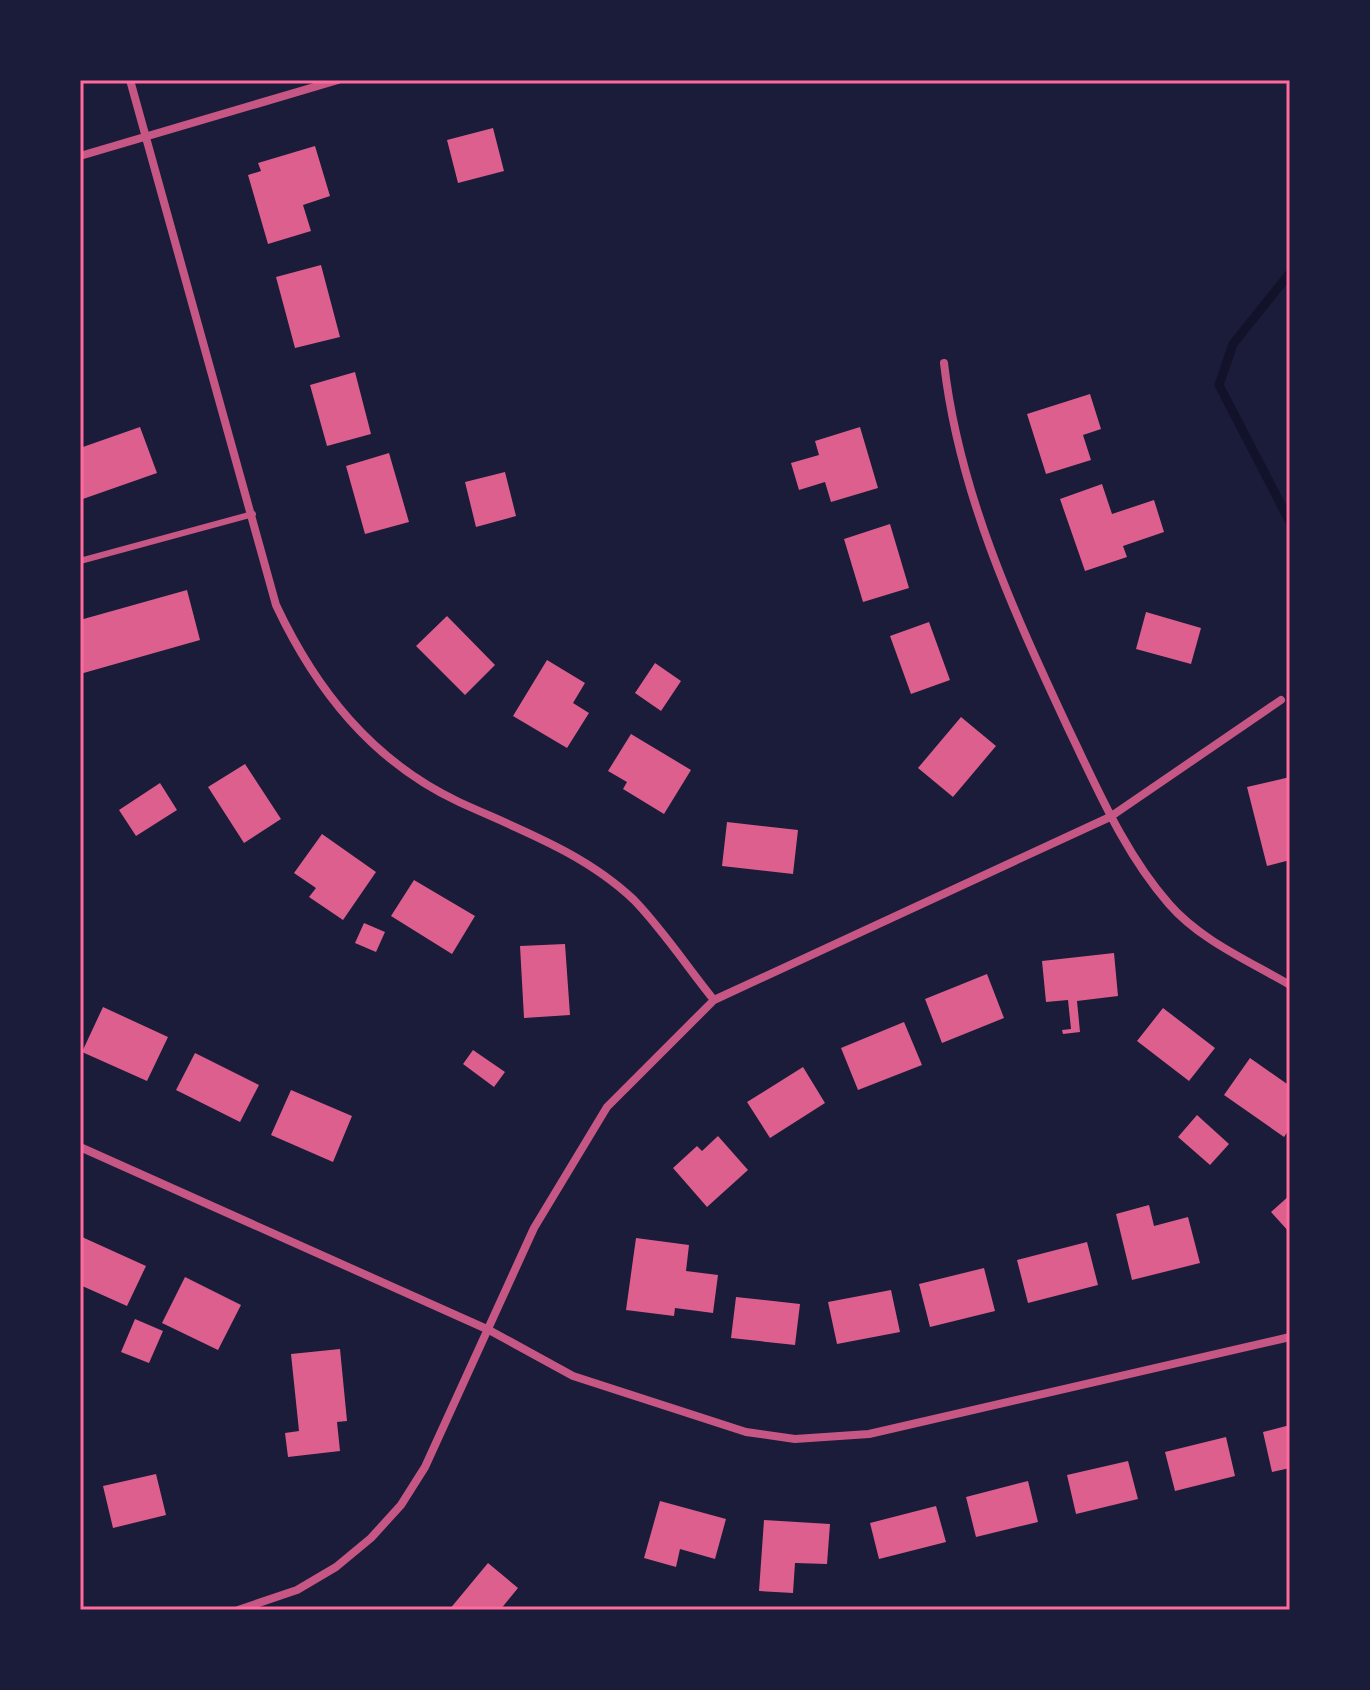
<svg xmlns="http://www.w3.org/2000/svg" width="1370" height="1690" font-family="Bitter,serif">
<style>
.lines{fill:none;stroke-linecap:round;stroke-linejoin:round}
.stream{stroke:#12122b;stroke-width:9}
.building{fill:#dd5f8e}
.service{stroke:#c65784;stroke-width:6}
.minor{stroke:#c65784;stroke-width:8}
.neatline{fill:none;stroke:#ff6b9d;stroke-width:3}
</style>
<rect width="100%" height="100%" fill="#1b1b3a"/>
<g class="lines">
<path class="stream" d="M1290,273L1233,344L1219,385L1290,522"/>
</g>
<path class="building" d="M493,128L504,171L458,183L447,140Z
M315,146L330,196L303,205L311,231L268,244L248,175L261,171L258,163Z
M321,265L340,337L295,348L276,277Z
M355,372L371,434L327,446L310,385Z
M1090,394L1101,429L1083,435L1091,460L1046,474L1027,414Z
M140,427L157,473L80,500V448Z
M860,427L878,488L831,502L825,482L799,490L791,463L819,455L815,441Z
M389,453L409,522L365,534L346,466Z
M505,472L516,516L476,527L465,482Z
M1102,484L1112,514L1154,500L1164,532L1123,546L1127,557L1085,571L1060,499Z
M890,524L909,588L863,602L844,539Z
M187,590L200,640L80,674V620Z
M1146,612L1201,628L1191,664L1136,649Z
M447,616L495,665L465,695L416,646Z
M929,622L950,680L911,694L890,636Z
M547,660L585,683L573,703L589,713L567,748L513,716Z
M655,663L681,681L661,711L635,693Z
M961,717L996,746L953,797L918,768Z
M631,734L691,770L664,814L623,789L627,782L608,771Z
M245,764L281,819L244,843L208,787Z
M1290,777V860L1267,866L1247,787Z
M160,783L177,810L136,836L119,810Z
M727,822L798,830L793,874L722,866Z
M322,834L376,872L343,920L309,897L316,888L294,873Z
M414,880L475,916L452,954L391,916Z
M364,923L385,932L376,952L355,943Z
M565,944L570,1015L524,1018L520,946Z
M1114,953L1118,996L1077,1001L1080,1032L1063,1034L1062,1030L1071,1029L1068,1000L1046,1002L1042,961Z
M987,974L1004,1018L942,1043L925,999Z
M103,1007L168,1037L147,1081L82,1052Z
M1163,1008L1215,1048L1189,1081L1137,1041Z
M904,1022L922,1065L858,1090L841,1048Z
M473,1050L505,1072L494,1087L463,1064Z
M195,1053L259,1085L240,1122L176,1090Z
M1250,1058L1290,1086V1128L1284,1137L1224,1095Z
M803,1067L825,1103L770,1138L747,1102Z
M291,1090L352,1116L333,1162L271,1135Z
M1197,1115L1229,1144L1210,1165L1178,1137Z
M718,1136L748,1170L707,1207L673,1168L697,1146L702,1151Z
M1290,1195V1233L1271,1212Z
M1149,1205L1154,1226L1188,1217L1200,1263L1132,1280L1116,1214Z
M82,1237L146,1266L127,1306L80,1285Z
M636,1238L689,1245L686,1271L718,1275L713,1313L675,1308L674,1316L626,1310Z
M1087,1242L1098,1285L1028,1303L1017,1260Z
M984,1268L995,1311L930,1327L919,1284Z
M185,1277L241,1305L218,1350L162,1323Z
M891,1290L900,1332L837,1344L828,1302Z
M736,1297L800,1304L795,1345L731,1338Z
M135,1319L163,1331L149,1363L121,1352Z
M340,1349L347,1421L337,1422L340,1451L288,1457L285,1433L299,1431L291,1354Z
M1290,1425V1468L1272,1472L1263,1432Z
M1226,1437L1235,1476L1175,1491L1165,1452Z
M1128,1461L1138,1499L1076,1514L1067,1475Z
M156,1474L166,1515L113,1528L103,1486Z
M1028,1481L1038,1522L976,1537L966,1497Z
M660,1501L726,1519L715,1559L680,1549L676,1567L644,1558Z
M936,1506L946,1542L879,1559L870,1523Z
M764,1520L830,1524L827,1564L795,1563L793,1593L759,1591Z
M488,1563L518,1588L500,1610H449Z"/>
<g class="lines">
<path class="service" d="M80,561L253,514"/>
<path class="minor" d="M130,80L276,605C316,690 372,761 459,802C518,829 585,853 634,900C663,930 688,968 714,1000
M80,156L338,80
M944,363C959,494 1014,612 1069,730C1098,790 1125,854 1169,904C1200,940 1249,961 1290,985
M80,1147L489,1330L573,1376L746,1432L795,1439L869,1434L1290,1337
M238,1610L297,1590L336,1567L371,1538L401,1505L425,1467L534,1228L607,1107L714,1000L1110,817L1281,700"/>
</g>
<rect width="1370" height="1690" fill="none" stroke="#1b1b3a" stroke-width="164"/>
<rect x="82" y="82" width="1206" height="1526" class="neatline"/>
</svg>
